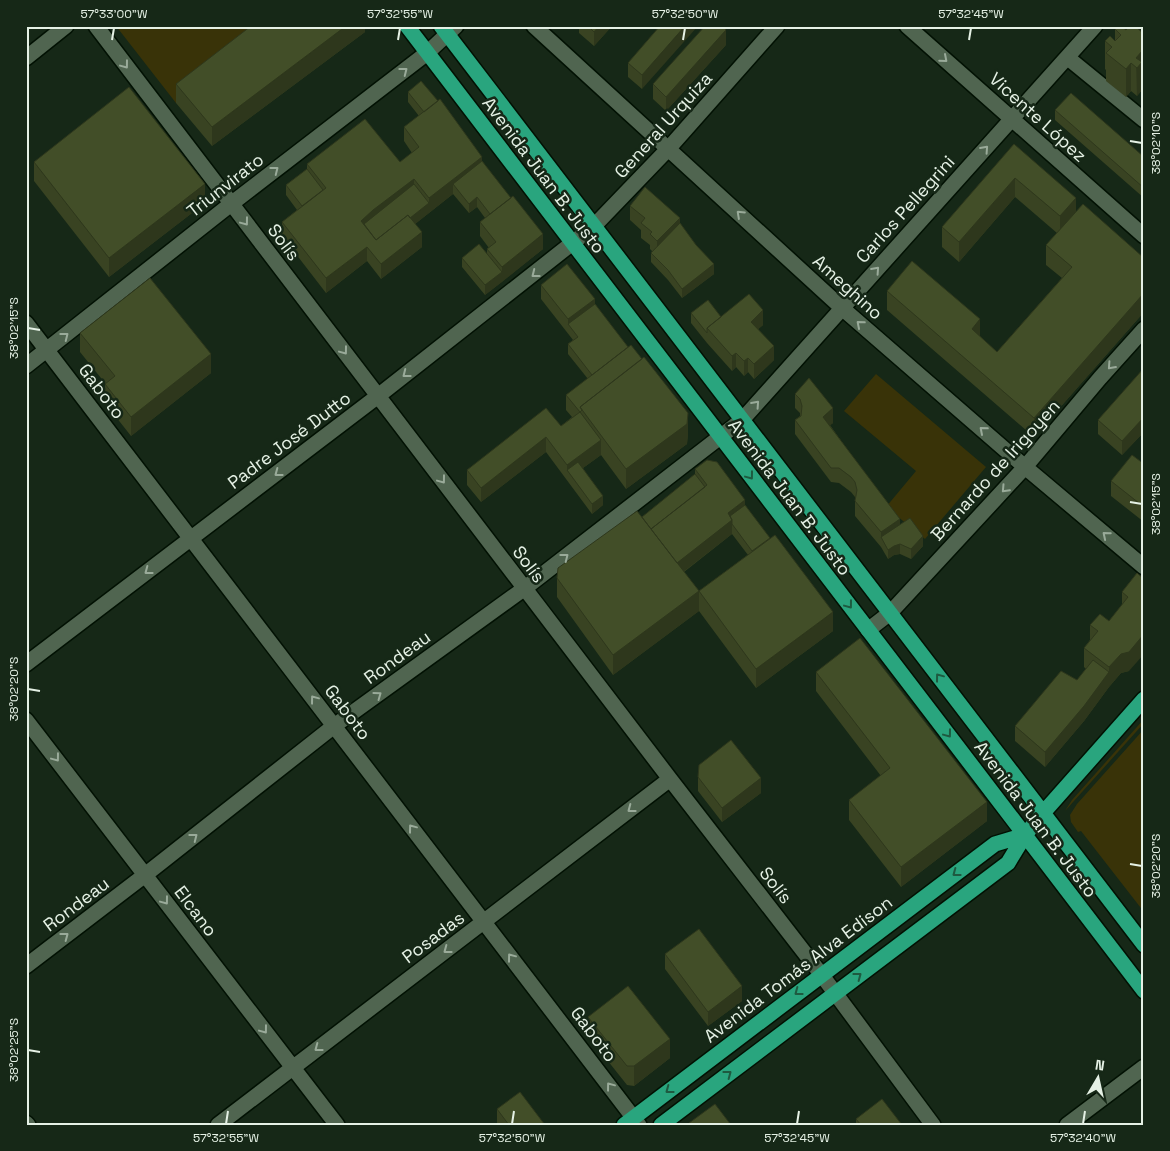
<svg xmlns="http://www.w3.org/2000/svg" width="1170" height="1151" font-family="'Space Grotesk',sans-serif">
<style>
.green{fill:#393308}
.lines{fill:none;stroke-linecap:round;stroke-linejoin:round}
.minor-casing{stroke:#021103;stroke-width:18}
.major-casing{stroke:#021103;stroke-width:18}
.minor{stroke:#506550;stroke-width:15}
.major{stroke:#29a57e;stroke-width:15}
.wall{fill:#394322;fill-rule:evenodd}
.shaded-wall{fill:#2e371c}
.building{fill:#424e28;stroke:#2e371c}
.oneway{stroke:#9aab9a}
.oneway2{stroke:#1e5a40}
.ticks{fill:none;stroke:#e5f1e5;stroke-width:2}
.labels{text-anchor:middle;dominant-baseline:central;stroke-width:5;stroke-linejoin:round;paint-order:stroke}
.street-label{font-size:18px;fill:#e5f1e5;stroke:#162817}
.neatline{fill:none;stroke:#e5f1e5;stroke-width:2}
.ticks-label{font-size:12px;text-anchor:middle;fill:#e5f1e5}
</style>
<rect width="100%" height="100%" fill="#162817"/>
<path class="green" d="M116,26H276L176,103Z
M876,374L986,467L925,539L886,507L916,471L844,411Z
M1144,719V723L1065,811L1072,800Z
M1144,729V912L1081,831L1078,832L1071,822L1070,815L1077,804Z"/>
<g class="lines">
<defs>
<path id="minor" d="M96,26L670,779L821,974L933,1125
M534,26L842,308L1025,467L1144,567
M907,26L1144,236
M26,58L66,26
M1068,58L1144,120
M26,323L639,1125
M26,366L231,204L427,53L456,26
M868,630L890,613L1025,467L1100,378L1144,329
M26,664L378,396L594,226L669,148L777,26
M26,720L337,1125
M26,966L145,875L334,726L525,588L742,420L1095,26
M26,1123L28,1125
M218,1125L670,779
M1067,1125L1144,1067"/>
<path id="major" d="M407,26L1144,991
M441,26L1144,945
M624,1125L995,844L1025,835
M661,1125L1008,863L1025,835L1043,813L1144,699"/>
</defs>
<use href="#minor" class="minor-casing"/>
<use href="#major" class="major-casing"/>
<use href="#minor" class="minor"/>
<use href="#major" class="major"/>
</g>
<path class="wall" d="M365,26V32L212,146L176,103V84Z
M579,26H612L594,46L579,33Z
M660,26L642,89L628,77V63Z
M1115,29L1126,30L1144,34V81L1142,79V90L1137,96L1131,91L1126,97L1106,81V70L1105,69V41H1115Z
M726,45L666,111L653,99V84Z
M408,92L482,161L543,249L485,295L462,267V258L487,254V249L489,248L480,236V222L485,218L477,207L469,213L453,194L415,224L422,247L381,279L367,261L326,293L282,236V222L297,210L286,195V185L307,169V164L400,162L412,153L404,141V127L419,116L408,102Z
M1055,110L1144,157V198L1055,120Z
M1014,144L1076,212L1144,258V312L1034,437L887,310V291L980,337L997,352L1062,278L1046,265V245L1057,233L1015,197L959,262L942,247V227Z
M34,162L205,203L109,277L34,181Z
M630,206L680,223L714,274L682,298L668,280L651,262V253L652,251L650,249V245L641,238V230L630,220Z
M541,285L595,304L688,433L687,444L626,489L601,455L583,468L603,505L592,514L546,452L481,502L467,485V470L561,426L572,417L566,410V395L588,379L568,354V344L573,340L541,299Z
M691,313L721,317L763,325L758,329L774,360L754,379L748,372L744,376L736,367L732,371L707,343L691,323Z
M80,333L211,373L131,436L105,403V383L80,352Z
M1144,368V432L1122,455L1098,434V420Z
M795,394L833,423L830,425L900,525L923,546L911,559L900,554L894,555L888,559L881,547L855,516V497L851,492L839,483L831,482L795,434V420L800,416V413L795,408Z
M1144,464V522L1111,496V481Z
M695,469L745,505L833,631L756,688L699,611L613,675L557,597V578L642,517L695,474ZM732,534L748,555L699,591L684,572Z
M1137,573L1129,671L1121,673L1109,687L1084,721L1045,767L1015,741V726L1077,680L1086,669L1084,667V648L1090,640V625L1109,621L1122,605V592Z
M816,672L987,821L901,887L849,820V800L881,776L816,691Z
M698,777L761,793L722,822L698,791Z
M665,954L742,1001L708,1026L665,969Z
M588,1017L670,1058L634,1086L627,1085L588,1036Z
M497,1109L545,1125H498L497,1124Z
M856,1119L902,1125H856Z"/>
<path class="shaded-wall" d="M346,26H365V32L212,146V127Z
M599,26H612L594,46V32Z
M685,26H698L642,89V75Z
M726,30V45L666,111V97Z
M1142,51V90L1137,96L1136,58Z
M1131,63V91L1126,97V69Z
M482,157V171L453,184V194L376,255V245L429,203V198Z
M1015,178V197L959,262V242Z
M414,179V193L366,232L361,221L373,210Z
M205,184V203L109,277V258Z
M477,197V207L469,213V204Z
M1076,198V217L1060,235V216Z
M680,218V233L657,256V241Z
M422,232V247L381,279V264Z
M543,234V249L502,282V267Z
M367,247V261L326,293V278Z
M714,264V274L682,298V289Z
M502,272V282L485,295V285Z
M1144,293V312L1034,437V418Z
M595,299V313L568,324V319Z
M763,310V325L751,336V322Z
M980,319V338L972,329Z
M774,346V360L754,379V364Z
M736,353V367L732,371V356Z
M211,354V373L131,436V417Z
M748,358V372L744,376V361Z
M833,408V423L823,431V417Z
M688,413V433L687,444L626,489V469Z
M1144,417V432L1122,455V441Z
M546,437V452L481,502V488Z
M601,440V455L572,476L567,470V465Z
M603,496V505L592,514V504Z
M745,500V515L732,524V534L674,579V565L728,513Z
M900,519V533L881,537V547V532Z
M923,536V546L911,559V549Z
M900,544V554L894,555L888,559V550L894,546Z
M699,591V611L613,675V655Z
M833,612V631L756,688V669Z
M1144,634V654L1129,671L1121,673L1109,687L1084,721L1045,767V752L1109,672V667L1121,654Z
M761,778V793L722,822V808Z
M987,802V821L901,887V867Z
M742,986V1001L708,1026V1012Z
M670,1039V1058L634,1086V1066Z"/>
<path class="building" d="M251,26H346L212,127L176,84Z
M588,26H599L594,32Z
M660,26H685L642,75L628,63Z
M705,26H722L726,30L666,97L653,84Z
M1118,26H1121L1126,30L1129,26H1135L1144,34V53L1142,51L1136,58L1142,62L1137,68L1131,63L1126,69L1106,53L1112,47L1105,41L1110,36L1115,41L1121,35L1115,29Z
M421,81L438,101L424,112L408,92Z
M129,87L205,184L109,258L34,162Z
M1071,93L1144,157V188L1055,110Z
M440,99L482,157L429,198L414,179L373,210L361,221L376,240L408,215L422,232L381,264L367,247L326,278L282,222L326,188L307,164L365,119L400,162L419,147L404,127Z
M1014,144L1076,198L1060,216L1015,178L959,242L942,227Z
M482,161L511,198L490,214L477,197L469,204L453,184Z
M307,169L323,190L302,206L286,185Z
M414,184L429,203L410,218L408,215L376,240L364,224Z
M645,187L680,218L657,241L650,234L652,232L641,223L645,218L630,206Z
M513,196L543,234L502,267L487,249L496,242L480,222Z
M1083,204L1144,258V293L1034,418L887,291L912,261L980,319L972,329L997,352L1072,267L1046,245Z
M680,223L696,245L714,264L682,289L668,270L651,253Z
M479,244L502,272L485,285L462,258Z
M567,264L595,299L568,319L541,285Z
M150,278L211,354L131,417L105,384L115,376L80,333Z
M749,294L763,310L751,322L774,346L754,364L748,358L744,361L736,353L732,356L707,328Z
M708,300L721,317L707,328V333L691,313Z
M595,304L628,347L592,375L568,344L578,337L568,324Z
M631,345L642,359L580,407L582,410L580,412L601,440L567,465L546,437L481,488L467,470L546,408L561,426L580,412L566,395Z
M644,357L688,413L687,424L626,469L580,407Z
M1144,368V417L1122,441L1098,420Z
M809,378L833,408L823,417L900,519L881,532L855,501L857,490L855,482L851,477L839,468H831L795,420L801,416L802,406L800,399L795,394Z
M1132,455L1144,464V507L1111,481Z
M707,460L717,462L745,500L728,513L732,520L677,563L651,529L707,485L695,469Z
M578,462L603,496L592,504L567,470Z
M695,474L705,487L651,529L642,517Z
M745,505L770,538L752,551L732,524V520L730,516Z
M637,511L699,591L613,655L557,578L558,568Z
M910,518L923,536L911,549L900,544L894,546L888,550L881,537Z
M775,535L833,612L756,669L699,591Z
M1137,573L1144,579V634L1129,652L1121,654L1109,667L1084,648L1098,631L1090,625L1100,614L1109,621L1128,597L1122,592Z
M860,638L987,802L901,867L849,800L890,768L816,672Z
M1093,660L1109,672L1084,706L1045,752L1015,726L1061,671L1077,680Z
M731,740L761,778L722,808L698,777L699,765Z
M699,929L742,986L708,1012L665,954Z
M628,986L670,1039L634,1066H627L588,1017Z
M520,1092L545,1125H509L497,1109Z
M882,1099L902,1125H861L856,1119Z
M715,1104L731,1125H690L689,1123Z"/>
<defs><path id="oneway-chevron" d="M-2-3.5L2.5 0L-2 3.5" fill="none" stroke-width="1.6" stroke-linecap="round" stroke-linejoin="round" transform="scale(1.25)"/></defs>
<g class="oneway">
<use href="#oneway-chevron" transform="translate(944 59) rotate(41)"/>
<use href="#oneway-chevron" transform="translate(125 65) rotate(53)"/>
<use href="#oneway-chevron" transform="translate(404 71) rotate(-38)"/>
<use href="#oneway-chevron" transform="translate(985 149) rotate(-48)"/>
<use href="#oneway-chevron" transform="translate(275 170) rotate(-38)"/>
<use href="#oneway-chevron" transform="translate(740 214) rotate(-137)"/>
<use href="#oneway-chevron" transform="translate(245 222) rotate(53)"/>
<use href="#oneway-chevron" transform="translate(876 270) rotate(-48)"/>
<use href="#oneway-chevron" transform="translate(535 274) rotate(142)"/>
<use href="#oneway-chevron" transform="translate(860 324) rotate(-139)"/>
<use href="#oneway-chevron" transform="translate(65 336) rotate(-38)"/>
<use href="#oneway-chevron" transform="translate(344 351) rotate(53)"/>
<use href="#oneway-chevron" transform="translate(1111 366) rotate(132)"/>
<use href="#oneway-chevron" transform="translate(406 374) rotate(142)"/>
<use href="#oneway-chevron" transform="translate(756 404) rotate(-48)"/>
<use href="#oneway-chevron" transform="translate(983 430) rotate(-139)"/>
<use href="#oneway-chevron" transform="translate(278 473) rotate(143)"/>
<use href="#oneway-chevron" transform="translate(442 480) rotate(53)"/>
<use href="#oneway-chevron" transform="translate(1005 489) rotate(133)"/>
<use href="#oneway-chevron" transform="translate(1106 535) rotate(-140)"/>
<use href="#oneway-chevron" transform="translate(565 557) rotate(-38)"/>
<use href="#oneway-chevron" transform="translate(148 571) rotate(143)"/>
<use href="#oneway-chevron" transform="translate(378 695) rotate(-36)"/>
<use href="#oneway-chevron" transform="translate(314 699) rotate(-127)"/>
<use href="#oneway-chevron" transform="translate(56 758) rotate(53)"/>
<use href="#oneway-chevron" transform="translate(631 809) rotate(143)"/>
<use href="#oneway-chevron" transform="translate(412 828) rotate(-127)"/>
<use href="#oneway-chevron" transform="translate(194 837) rotate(-38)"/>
<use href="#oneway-chevron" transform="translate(165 901) rotate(53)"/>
<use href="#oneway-chevron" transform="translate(65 936) rotate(-37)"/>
<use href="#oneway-chevron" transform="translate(447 950) rotate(143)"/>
<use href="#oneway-chevron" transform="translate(511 957) rotate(-127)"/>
<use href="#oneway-chevron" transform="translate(264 1030) rotate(53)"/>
<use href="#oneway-chevron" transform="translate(318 1048) rotate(143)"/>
<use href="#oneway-chevron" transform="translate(610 1086) rotate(-127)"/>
</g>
<g class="oneway2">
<use href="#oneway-chevron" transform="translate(750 476) rotate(53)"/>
<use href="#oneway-chevron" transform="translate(849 605) rotate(53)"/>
<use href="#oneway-chevron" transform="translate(939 677) rotate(-127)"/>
<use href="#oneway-chevron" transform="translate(948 734) rotate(53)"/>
<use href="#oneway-chevron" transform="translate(956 873) rotate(143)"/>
<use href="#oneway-chevron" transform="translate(858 976) rotate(-37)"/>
<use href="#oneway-chevron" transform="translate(798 992) rotate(143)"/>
<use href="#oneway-chevron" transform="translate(728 1074) rotate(-37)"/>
<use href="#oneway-chevron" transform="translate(669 1090) rotate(143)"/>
</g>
<path class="ticks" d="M112,40L114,28M398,40L400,28M683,40L685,28M969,40L971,28M1130,141L1142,143M28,328L40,330M1130,502L1142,504M28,689L40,691M1130,864L1142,866M28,1050L40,1052M226,1124L228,1111M512,1124L514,1111M797,1124L799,1111M1083,1124L1085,1111"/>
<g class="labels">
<g class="street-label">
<text transform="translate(1038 117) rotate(42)">Vicente López</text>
<text transform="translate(663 125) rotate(-48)">General Urquiza</text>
<text transform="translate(544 175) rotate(53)">Avenida Juan B. Justo</text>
<text transform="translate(225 185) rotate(-38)">Triunvirato</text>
<text transform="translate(905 209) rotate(-48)">Carlos Pellegrini</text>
<text transform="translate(284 242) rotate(53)">Solís</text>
<text transform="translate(848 287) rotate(42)">Ameghino</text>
<text transform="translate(102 391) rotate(53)">Gaboto</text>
<text transform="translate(289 440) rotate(-37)">Padre José Dutto</text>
<text transform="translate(995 470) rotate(-48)">Bernardo de Irigoyen</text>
<text transform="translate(790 497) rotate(53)">Avenida Juan B. Justo</text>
<text transform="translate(529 564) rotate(53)">Solís</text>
<text transform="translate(397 657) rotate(-36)">Rondeau</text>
<text transform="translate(348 712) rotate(53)">Gaboto</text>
<text transform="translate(1036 819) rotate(53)">Avenida Juan B. Justo</text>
<text transform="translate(776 885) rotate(52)">Solís</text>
<text transform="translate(76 904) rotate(-37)">Rondeau</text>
<text transform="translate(196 911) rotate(53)">Elcano</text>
<text transform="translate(433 937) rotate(-37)">Posadas</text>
<text transform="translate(798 969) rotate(-37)">Avenida Tomás Alva Edison</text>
<text transform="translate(594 1034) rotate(53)">Gaboto</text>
</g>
</g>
<rect width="1170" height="1151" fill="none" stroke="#162817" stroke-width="55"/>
<g transform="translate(1098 1078) rotate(9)" stroke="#162817" stroke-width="4" paint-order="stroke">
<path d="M0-4L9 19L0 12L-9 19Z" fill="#e5f1e5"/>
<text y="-8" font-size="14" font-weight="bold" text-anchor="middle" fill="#e5f1e5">N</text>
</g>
<rect x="28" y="28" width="1114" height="1096" class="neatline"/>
<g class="ticks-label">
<text x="114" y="18">57°33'00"W</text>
<text x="400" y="18">57°32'55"W</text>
<text x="685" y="18">57°32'50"W</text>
<text x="971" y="18">57°32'45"W</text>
<text transform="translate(1156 143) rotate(-90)" y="4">38°02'10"S</text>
<text transform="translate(14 328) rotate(-90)" y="4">38°02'15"S</text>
<text transform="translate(1156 504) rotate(-90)" y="4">38°02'15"S</text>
<text transform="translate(14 689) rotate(-90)" y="4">38°02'20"S</text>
<text transform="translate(1156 866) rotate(-90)" y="4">38°02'20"S</text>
<text transform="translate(14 1050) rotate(-90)" y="4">38°02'25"S</text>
<text x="226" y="1142">57°32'55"W</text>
<text x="512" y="1142">57°32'50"W</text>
<text x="797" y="1142">57°32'45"W</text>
<text x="1083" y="1142">57°32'40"W</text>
</g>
</svg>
